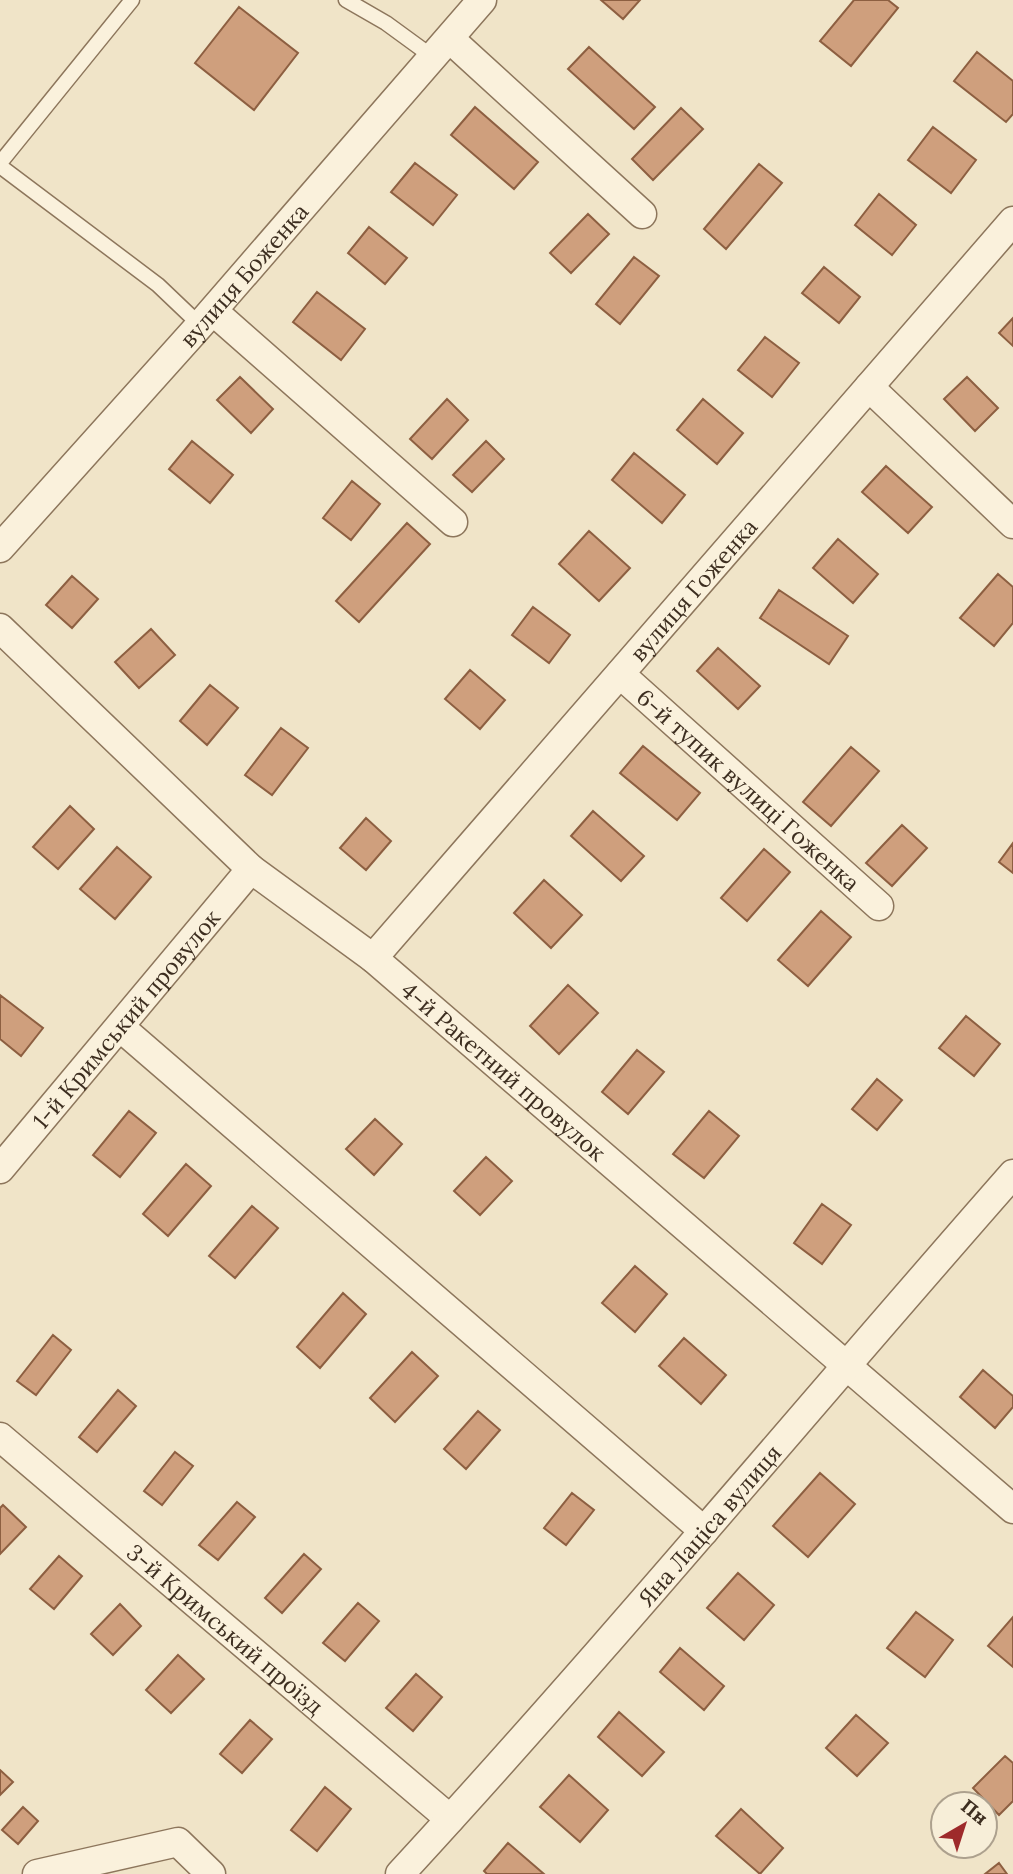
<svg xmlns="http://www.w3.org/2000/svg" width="1013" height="1874" font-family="Lora,serif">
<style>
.building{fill:#cf9f7d;stroke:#8d5f41;stroke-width:2}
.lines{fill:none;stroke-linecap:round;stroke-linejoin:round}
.lane-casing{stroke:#8d765c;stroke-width:17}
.street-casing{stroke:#8d765c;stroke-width:31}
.lane{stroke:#faf1dc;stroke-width:14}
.street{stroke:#faf1dc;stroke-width:28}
.labels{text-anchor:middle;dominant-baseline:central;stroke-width:7;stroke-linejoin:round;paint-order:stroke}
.street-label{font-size:23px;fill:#3d2e20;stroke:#f7eed8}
</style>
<rect width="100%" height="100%" fill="#f0e4c8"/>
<path class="building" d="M601,0H640L623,19Z
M854,0H888L898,8L851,66L820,41Z
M239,7L298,53L254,110L195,63Z
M589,47L655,107L634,129L568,69Z
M977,52L1013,81V114L1006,122L954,81Z
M475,107L538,162L514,189L451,135Z
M681,108L703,129L653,180L632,159Z
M933,127L976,160L951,193L908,160Z
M415,163L457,195L433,225L391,192Z
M759,164L782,183L726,249L704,229Z
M879,194L916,225L892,255L855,225Z
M588,214L609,234L571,273L550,253Z
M369,227L407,258L385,284L348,253Z
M634,257L659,276L620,324L596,304Z
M824,267L860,297L839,323L802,293Z
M317,292L365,329L341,360L293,322Z
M1013,318V346L999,333Z
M765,337L799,363L772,397L738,370Z
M240,377L273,409L251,433L217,400Z
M967,377L998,408L975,431L944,399Z
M447,399L468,420L432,459L410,439Z
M703,399L743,433L717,464L677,430Z
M192,441L233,475L210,503L169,469Z
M486,441L504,459L472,492L453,475Z
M634,453L685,495L662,523L612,480Z
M886,466L932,507L908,533L862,492Z
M352,481L380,504L351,540L323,518Z
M407,523L430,544L359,622L336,601Z
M589,531L630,568L599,601L559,564Z
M838,539L878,574L853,603L813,568Z
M998,574L1013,587V623L994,646L960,618Z
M72,576L98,599L72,628L46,605Z
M779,590L848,636L829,664L760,618Z
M533,607L570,635L549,663L512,635Z
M151,629L175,655L139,688L115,662Z
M718,648L760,686L738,709L697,671Z
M470,670L505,700L480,729L445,699Z
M210,685L238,708L207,745L180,721Z
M281,728L308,748L272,795L245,775Z
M643,746L700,793L677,820L620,773Z
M851,747L879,771L831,826L803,802Z
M70,806L94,829L58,869L33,847Z
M593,811L644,856L621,881L571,836Z
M366,818L391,841L366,870L340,848Z
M902,825L927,848L892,886L866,863Z
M1013,843V873L999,862Z
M117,847L151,877L115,919L80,889Z
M764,849L790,872L747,921L721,898Z
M544,880L582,915L551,948L514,913Z
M821,911L851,937L808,986L778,960Z
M568,985L598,1013L559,1054L530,1026Z
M0,995L43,1028L21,1056L0,1039Z
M966,1016L1000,1044L974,1076L939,1048Z
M637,1050L664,1072L628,1114L602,1092Z
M877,1079L902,1100L877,1130L852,1109Z
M129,1111L156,1133L120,1177L93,1155Z
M709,1111L739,1136L704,1178L673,1154Z
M375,1119L402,1144L374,1175L346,1149Z
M486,1157L512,1181L480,1215L454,1191Z
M186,1164L211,1186L168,1236L143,1214Z
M822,1204L851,1225L822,1264L794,1243Z
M252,1206L278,1228L235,1278L209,1256Z
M635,1266L667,1294L635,1332L602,1303Z
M343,1293L366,1314L320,1368L297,1347Z
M53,1335L71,1350L36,1395L17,1381Z
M684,1338L726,1375L701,1404L659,1366Z
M412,1352L438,1376L395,1422L370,1398Z
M983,1370L1013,1396V1407L995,1428L960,1397Z
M118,1390L136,1406L97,1452L79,1437Z
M478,1411L500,1430L466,1469L444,1449Z
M175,1452L193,1466L162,1505L144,1491Z
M820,1473L855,1504L808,1557L773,1526Z
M572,1493L594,1510L566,1545L544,1528Z
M237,1502L255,1517L218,1560L199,1545Z
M3,1505L26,1527L0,1554V1508Z
M304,1554L321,1569L282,1613L265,1598Z
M59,1556L82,1576L54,1609L30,1589Z
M738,1573L774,1605L744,1640L707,1608Z
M358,1603L379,1621L345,1661L323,1643Z
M120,1604L141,1626L113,1655L91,1634Z
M916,1612L953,1640L925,1677L887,1648Z
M1013,1617V1667L988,1646Z
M680,1648L724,1686L704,1710L660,1672Z
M178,1655L204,1679L171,1713L146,1690Z
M416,1674L442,1697L413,1731L386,1708Z
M619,1712L664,1752L642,1776L598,1737Z
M856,1715L888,1743L857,1776L826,1748Z
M250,1720L272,1739L242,1773L220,1754Z
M1005,1756L1013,1763V1801L999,1815L973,1788Z
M0,1770L13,1782L0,1795Z
M569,1775L608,1810L580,1842L540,1807Z
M325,1787L351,1809L317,1851L291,1830Z
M23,1807L38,1821L18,1844L2,1830Z
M741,1809L783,1848L760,1874L716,1836Z
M508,1843L544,1874H487L484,1871Z
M999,1863L1007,1874H985Z"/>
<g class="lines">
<defs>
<path id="lane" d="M346,0L386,23L434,58
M0,163L132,0
M0,166L158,285L200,325"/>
<g id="street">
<path d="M450,39L642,214"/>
<path d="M213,311L453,522"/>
<path d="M869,387L1013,524"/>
<path id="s1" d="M0,548L200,325L482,0"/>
<path id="s2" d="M0,628L251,869L373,958L1013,1509"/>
<path id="s3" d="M620,674L879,906"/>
<path id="s4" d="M373,958L1013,221"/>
<path d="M120,1027L704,1531"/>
<path id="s5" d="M0,1169L251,869"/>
<path id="s6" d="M0,1437L450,1819"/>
<path d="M37,1874L178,1842L211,1874"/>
<path id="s7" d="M400,1874C610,1646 808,1407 1013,1174"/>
</g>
</defs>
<use href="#lane" class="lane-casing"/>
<use href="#street" class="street-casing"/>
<use href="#lane" class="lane"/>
<use href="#street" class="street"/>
</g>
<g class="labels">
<g class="street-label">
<text stroke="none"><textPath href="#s1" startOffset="366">вулиця Боженка</textPath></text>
<text stroke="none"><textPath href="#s4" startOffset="488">вулиця Гоженка</textPath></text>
<text stroke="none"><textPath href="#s3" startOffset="173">6-й тупик вулиці Гоженка</textPath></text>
<text stroke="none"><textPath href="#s5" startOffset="196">1-й Кримський провулок</textPath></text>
<text stroke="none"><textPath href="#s2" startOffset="672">4-й Ракетний провулок</textPath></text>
<text stroke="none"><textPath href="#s7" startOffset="466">Яна Лаціса вулиця</textPath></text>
<text stroke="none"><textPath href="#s6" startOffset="296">3-й Кримський проїзд</textPath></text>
</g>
</g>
<g transform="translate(964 1825) rotate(39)"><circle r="33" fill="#f7eed8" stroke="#ada18e" stroke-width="2"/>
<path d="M0-5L12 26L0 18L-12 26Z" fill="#9e2a2b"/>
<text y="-10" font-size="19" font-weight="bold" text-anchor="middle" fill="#3d2e20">Пн</text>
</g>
</svg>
